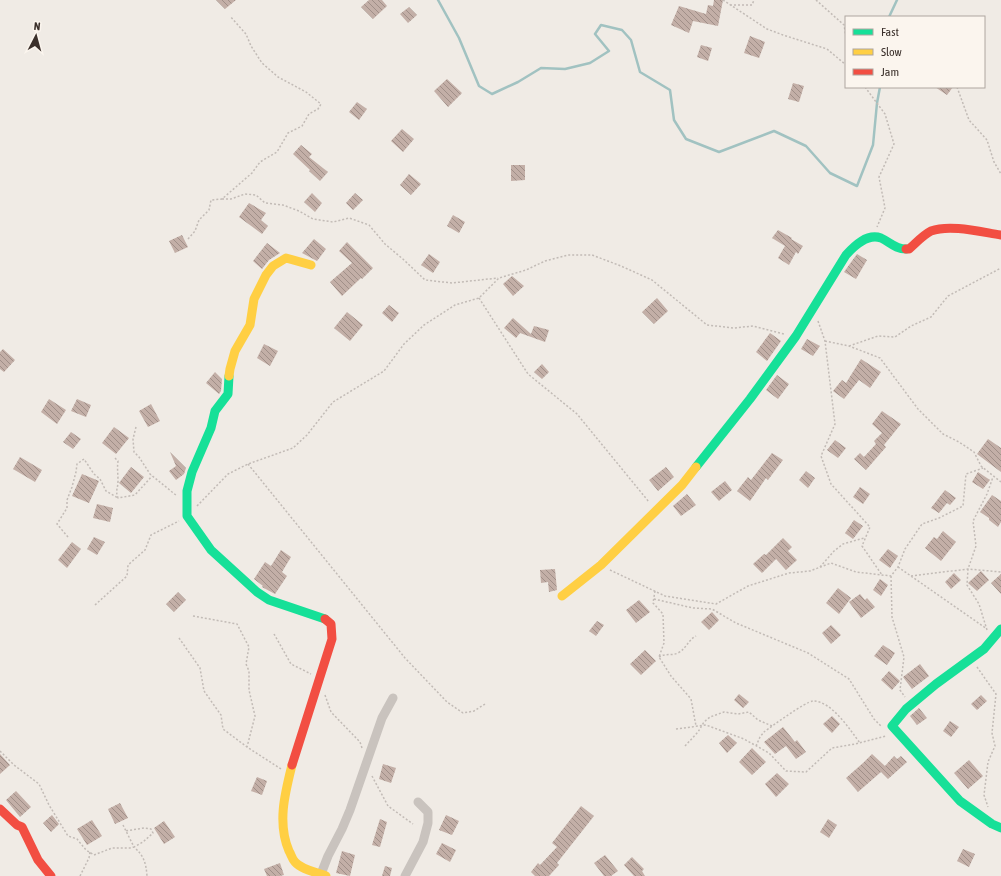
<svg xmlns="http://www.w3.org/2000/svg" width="1001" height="876" font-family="'Asap Condensed',sans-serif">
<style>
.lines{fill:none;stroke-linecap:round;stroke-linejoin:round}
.stream{stroke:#a1c2c1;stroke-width:2.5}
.building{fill:url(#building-back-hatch)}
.path{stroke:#c2bbb6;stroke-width:1.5;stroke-dasharray:2 2;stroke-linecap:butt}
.street{stroke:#c9c3be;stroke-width:9}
.fast{stroke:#16e098;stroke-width:9}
.slow{stroke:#ffcf43;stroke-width:9}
.jam{stroke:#f24e42;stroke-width:9}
</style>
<defs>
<pattern id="building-back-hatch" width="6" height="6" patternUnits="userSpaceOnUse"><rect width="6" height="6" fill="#c3afa7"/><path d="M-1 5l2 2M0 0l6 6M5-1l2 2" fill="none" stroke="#a08f88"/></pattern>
</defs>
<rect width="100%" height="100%" fill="#f0ebe5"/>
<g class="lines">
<path class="stream" d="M438,0L459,38L479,86L492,94L518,82L541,68L565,69L590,63L609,51L595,34L601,25L622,30L631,40L640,72L670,90L674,120L686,139L719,152L774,131L806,146L830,173L857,186L873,145L877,103L880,87
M889,17L897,0"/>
</g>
<path class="building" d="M216,0H236L225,9Z
M369,0H382L387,6L373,19L361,7Z
M714,0H723L718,26L693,21L689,33L671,25L679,6L706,14L708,5L713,6Z
M409,7L417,15L408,23L400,14Z
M750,36L765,42L759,58L744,53Z
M701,45L712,48L708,61L697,57Z
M447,79L462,93L448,107L434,91Z
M793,83L804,86L799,102L788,99Z
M935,87H953L947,95Z
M357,102L367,109L359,120L349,112Z
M402,129L414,139L403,152L391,141Z
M301,145L312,154L309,157L328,172L320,181L309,171L310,170L293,154Z
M511,165H525V180L511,181Z
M409,174L421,184L411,195L400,185Z
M312,193L322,203L315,212L304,202Z
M355,193L363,200L353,210L346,203Z
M249,203L266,213L261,220L268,226L262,234L239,217Z
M453,215L465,222L459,233L447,226Z
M778,230L792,238L791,239L803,246L798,254L796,252L789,265L778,258L785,246L772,238Z
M182,235L188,247L175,253L169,241Z
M314,239L326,249L317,261L302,253Z
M347,242L373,268L362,279L361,278L342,296L330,282L352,263L339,251Z
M267,243L280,253L269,260L262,269L253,261Z
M429,254L440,262L433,273L421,265Z
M857,254L867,260L856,279L844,272Z
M512,276L524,286L513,296L503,284Z
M657,298L668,311L654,324L642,312Z
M389,305L399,313L392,322L382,313Z
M347,312L363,325L350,341L334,328Z
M513,318L531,334L534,326L549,330L545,342L520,333L516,338L504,328Z
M770,333L781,341L767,361L756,352Z
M807,339L820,346L813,356L801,349Z
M264,344L278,351L270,366L257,358Z
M3,349L15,360L4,372L0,369V352Z
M861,359L881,372L870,388L859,380L844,399L833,391L842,380L846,383Z
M542,364L549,372L542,379L534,372Z
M215,372L222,379L221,391L219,394L206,383Z
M777,375L789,384L778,399L766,390Z
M49,399L66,410L57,424L41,412Z
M77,399L91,405L86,417L71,411Z
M151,404L160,421L148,427L139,411Z
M882,411L901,424L884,445L886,447L866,470L854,459L860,453L864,457L876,444L874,441L882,433L872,424Z
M114,427L129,438L116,454L102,443Z
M71,432L81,439L73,449L63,442Z
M988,439L1001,448V472L977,454Z
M835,440L846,448L838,458L827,450Z
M170,452L186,468L184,474L176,480L169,471L176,466Z
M772,453L783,460L768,480L766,478L750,501L737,491L748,477L751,480Z
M20,457L42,470L35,482L13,469Z
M131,467L144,477L131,493L119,483Z
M666,467L674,477L658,491L649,480Z
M806,471L815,478L808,488L799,480Z
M978,472L990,480L983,489L972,482Z
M82,474L99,481L89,503L72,496Z
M725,481L732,490L719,501L711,492Z
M860,487L870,494L863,504L853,497Z
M945,490L956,498L950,505L947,503L939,513L931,508Z
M687,494L696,505L681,516L673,506Z
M992,495L1001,501V522L998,527L989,520V518L980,512Z
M97,504L113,508L110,522L93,518Z
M854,520L863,526L853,539L845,533Z
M943,531L956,542L941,561L925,548L934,537L937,539Z
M94,537L105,542L97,555L87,549Z
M783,538L792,547L788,551L797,560L786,570L776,559L762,573L753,564L764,554L766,555Z
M72,542L81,549L67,568L58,560Z
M888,549L898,556L890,568L879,560Z
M281,550L291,557L282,572L287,576L275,594L262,587L263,586L254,579L265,562L271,566Z
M555,569L557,590L549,592L548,582L541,583L540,570Z
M981,571L989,580L977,591L968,583Z
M954,573L961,580L951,589L945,582Z
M1001,574V594L991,583Z
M880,579L888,585L881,596L873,590Z
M838,588L851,598L839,614L826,603Z
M178,592L186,600L174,612L166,604Z
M860,594L865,600L867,598L875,607L861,618L849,602Z
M639,600L650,612L636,623L626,610Z
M712,612L719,620L709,630L701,622Z
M597,621L604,625L596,636L589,631Z
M831,625L841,635L831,644L822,633Z
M883,645L895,653L887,665L874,656Z
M645,650L656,661L641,675L630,664Z
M920,664L929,676L912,689L903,677Z
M889,671L900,681L892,690L881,680Z
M739,694L749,702L743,708L734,700Z
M981,695L987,701L977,710L971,704Z
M919,708L927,718L917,725L910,716Z
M832,716L840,724L832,733L823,724Z
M950,721L959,727L951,737L943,731Z
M783,727L795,742L797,740L806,752L796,759L786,746L775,754L764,742Z
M728,735L737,743L727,753L719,743Z
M752,748L766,762L752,775L739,762Z
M0,754L10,765L0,774Z
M872,754L885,766L894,756L897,759L901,756L907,762L888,779L881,772L858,792L846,778L863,763Z
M969,760L983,776L968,789L954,773Z
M383,764L396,768L391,783L379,779Z
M777,773L789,784L776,797L765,784Z
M257,777L267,781L262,795L251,791Z
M16,791L31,807L20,817L6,800Z
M120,803L128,818L115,824L108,809Z
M581,806L594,816L557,863L559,865L549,876H535L531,872L538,863L540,865L557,847L552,843Z
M52,815L59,824L51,832L43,823Z
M446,815L459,821L452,835L439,830Z
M380,819L387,822L380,847L372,845Z
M828,819L837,825L829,838L820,832Z
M92,820L102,836L87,845L77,829Z
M164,821L175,837L164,844L154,828Z
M442,843L456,850L450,862L436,854Z
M963,849L975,854L969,867L957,861Z
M342,851L355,855L350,876L336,873Z
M605,855L618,871L611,876H604L594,863Z
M632,857L644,869L642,871L645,876H634L624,865Z
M280,863L284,875L280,876H267L264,869Z
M385,866L392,868L390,876H382Z"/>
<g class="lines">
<path class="path" d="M723,0L767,29L783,35L827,49L846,65
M816,0L844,25L846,37
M730,5H752L754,0
M865,87L885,114L894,144L879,177L885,208L877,227
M957,87L969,120L987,140L994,162L1001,174
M222,199H231L245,194L256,195L265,203L283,205L299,211L313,219L333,222L349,218L369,225L385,244L404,260L425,280L452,283L498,278
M188,239L195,231L199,220L209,210L211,200L222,199L252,173L260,162L277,152L288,133L302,126L309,114L318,109L321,104L306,92L278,77L262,63L251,46L246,34L230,16
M479,298L528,374L577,414L649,502
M818,321L825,341L835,424L821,456L831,484L870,527L862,546L882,575
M825,341L849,346L880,358L918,409L943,434L959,442L974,452L981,466L1001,482
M849,346L878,336L895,337L911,326L931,317L948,296L1001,268
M136,427L133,439L134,452L139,457L150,474L177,496
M115,458L118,461C117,468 118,474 118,481C118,489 115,490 118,498L135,495L152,476
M248,464L405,658L447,702L463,713L474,711L485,704
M197,506L228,474L248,464L293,448L307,435L333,402L384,371L404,344L424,325L455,305L479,298L499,278L526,270L545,261L568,255H592L621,266L652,280L707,325L734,328L753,326L784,334
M68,537L57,524L67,508V500L72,487L76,472L77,464L84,459L94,474L100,479L106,491L118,498
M820,567L834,551L843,544L864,538
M898,567L987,629
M610,570L665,596L716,604L748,586L789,573L810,571L831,563L856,572L891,576L898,567L905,549L922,524L939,518L963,506L966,474L983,468
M891,576L892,617L904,657L900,690L905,697
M911,576L968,569L1001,572
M655,591L653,603L663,614L664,643L659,657L671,676L691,699L696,726
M654,599L693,608L712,609L736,623L808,653L849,679L874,719L882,727
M95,605L127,576L128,565L145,550L151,535L179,521
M193,616L237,624L249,647L246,664L249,671V690L255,716L247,747
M987,630L979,604L967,585L968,569L976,546L973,521L987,494L993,477
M274,634L291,664L311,674
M179,638L200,668L204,691L221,715L223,729L247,747L281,769
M659,657C665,653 672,656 678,653C687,648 687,641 696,636
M977,667L996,694L992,733L995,746L988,762L984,795L988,807
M325,695L331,712L360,742L362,748
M676,729L706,725L744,739L769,753L786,771L806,772L832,748L855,744L886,736
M685,746L698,732L704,722L710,717L724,712L738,714L749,712L758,720L772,726
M756,746L760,737L764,732C772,726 805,702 813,701C832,701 850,730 860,743
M0,751L14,765L39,784L49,805L68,836L77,839L86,850L94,855L112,848H130L134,847C144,856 146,863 147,876
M372,776L388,806L413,824
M123,825L134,847L143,842L153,833L151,829L144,828L125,831
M80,876L89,858L90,852"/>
<path class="street" d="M321,874L328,856L342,829L350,810L382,718L393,698
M405,876L423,842L428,823V812L418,802"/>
<path class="fast" d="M229,376L228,394L215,411L211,428L192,472L187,491V516L211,550L257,592L269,600L325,619
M696,467L750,399L796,336L846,255C854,246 867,233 881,238C890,242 895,249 906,249
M1001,629L984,649L936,684L906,709L892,726L960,801L992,824L1001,828"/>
<path class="slow" d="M229,376L230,369L235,351L250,325L254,299L266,275L273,266L286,258L311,265
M562,596L601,565L682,485L696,467
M292,765C285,793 277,823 289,851C291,854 292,859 295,862C302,870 316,872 326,876"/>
<path class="jam" d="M906,249H909C916,243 923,235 931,231C950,224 981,232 1001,235
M292,765L332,639L331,624L325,619
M0,809L17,825L22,827L38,860L51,876"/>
</g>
<rect x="845" y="16" width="140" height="72" fill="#fbf5ee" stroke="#aea6a0"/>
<rect x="853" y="29" width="20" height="6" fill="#16e098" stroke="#aea6a0"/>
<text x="881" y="36" font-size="12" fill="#3b302b">Fast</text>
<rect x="853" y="49" width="20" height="6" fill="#ffcf43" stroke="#aea6a0"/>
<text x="881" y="56" font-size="12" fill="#3b302b">Slow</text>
<rect x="853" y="69" width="20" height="6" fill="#f24e42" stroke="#aea6a0"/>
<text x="881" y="76" font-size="12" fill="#3b302b">Jam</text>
<g transform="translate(36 36) rotate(6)" stroke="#fbf5ee" stroke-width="3" paint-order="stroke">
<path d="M0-3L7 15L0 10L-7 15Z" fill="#3b302b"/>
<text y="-6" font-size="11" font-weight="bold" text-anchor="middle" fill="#3b302b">N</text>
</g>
</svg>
